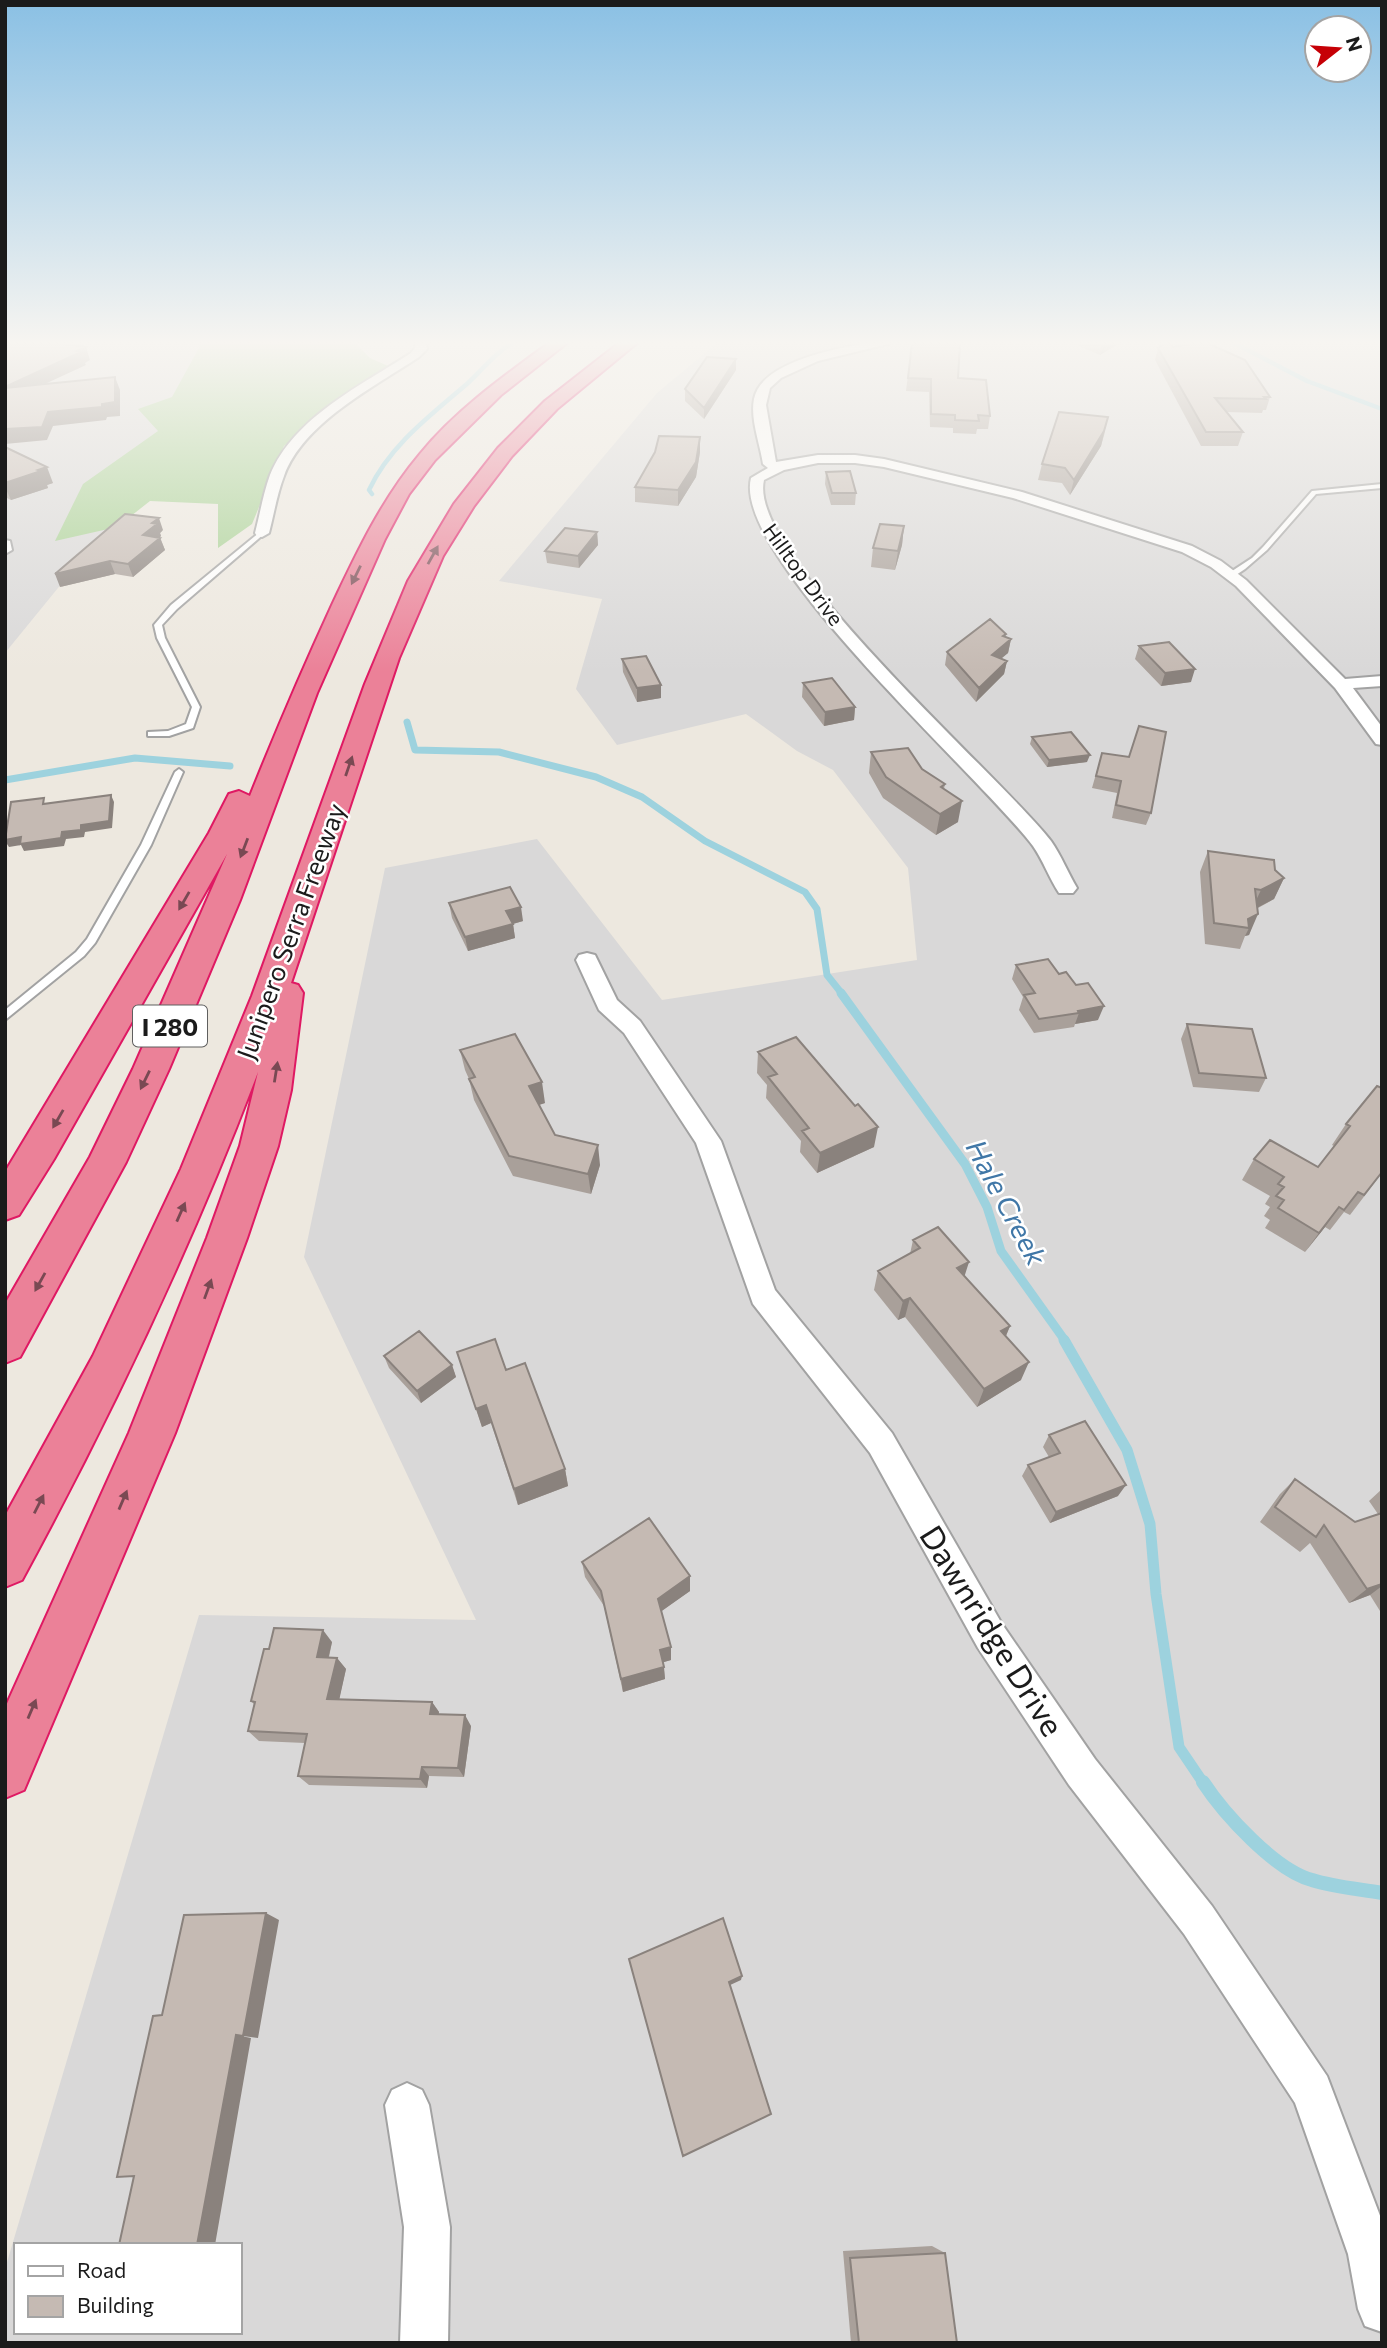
<svg xmlns="http://www.w3.org/2000/svg" width="1387" height="2348" font-family="Commissioner,sans-serif">
<style>
.residential{fill:#d9d8d8;fill-rule:evenodd}
.forest{fill:#a6d091}
.lines{fill:none;stroke-linecap:round;stroke-linejoin:round}
.stream-far4{stroke:#9dd2de;stroke-width:4.5}
.stream-far3{stroke:#9dd2de;stroke-width:7}
.stream-far2{stroke:#9dd2de;stroke-width:9}
.stream-far1{stroke:#9dd2de;stroke-width:11}
.stream{stroke:#9dd2de;stroke-width:14}
.lane-casing{stroke:#a2a2a2;stroke-width:4}
.street-casing{stroke:#a2a2a2;stroke-width:4}
.highway-casing{stroke:#df1963;stroke-width:4}
.lane{fill:#fff;fill-rule:evenodd}
.street{fill:#fff;fill-rule:evenodd}
.highway{fill:#eb8198;fill-rule:evenodd}
.wall{fill:#a9a09a}
.shaded-wall{fill:#8a827d}
.building{fill:#c5bab3;stroke:#8a827d;stroke-width:2}
.oneway{fill:#794953}
.labels{text-anchor:middle;dominant-baseline:central;stroke-width:5;stroke-linejoin:round;paint-order:stroke}
.far-street-label{font-size:21px;fill:#1b1b1b;stroke:#fff}
.shield{fill:#fff;stroke:#5f5f5f;stroke-width:2}
.shield-label{font-size:24px;font-weight:bold;fill:#1b1b1b}
.street-label{font-size:26px;fill:#1b1b1b;stroke:#fff}
.water-label{font-size:28px;font-style:italic;fill:#4077a7;stroke:#fff}
.near-street-label{font-size:32px;fill:#1b1b1b;stroke:#fff}
</style>
<rect width="100%" height="100%" fill="#ede8df"/>
<path class="residential" d="M5,343H291L133,496L5,653Z
M717,343H1382V2343H5V2269L199,1615L476,1620L304,1257L385,868L537,839L662,1000L917,960L908,868L833,770L797,751L746,714L617,745L576,689L602,599L499,581L657,393ZM16,2245H240V2332H16Z"/>
<path class="forest" d="M191,343H355L370,358L388,366L284,446L252,524L218,548V504L150,501L117,527L55,541L83,484L158,431L138,409L172,397L200,346Z"/>
<g class="lines">
<path class="stream-far4" d="M1234,343L1307,381L1382,409
M372,494L369,490C390,445 431,415 468,383C483,369 494,354 512,343"/>
<path class="stream-far3" d="M407,722L415,750L499,752L596,777L642,797L705,841L805,892L817,909L827,975L843,995
M5,780L135,758L230,766"/>
<path class="stream-far2" d="M841,993L965,1164L987,1207L1001,1251L1066,1342"/>
<path class="stream-far1" d="M1064,1340L1127,1450L1150,1524L1156,1594L1179,1747L1204,1784"/>
<path class="stream" d="M1203,1782C1224,1814 1275,1870 1312,1880C1334,1887 1359,1889 1382,1893"/>
<defs>
<path id="lane" d="M1382,484V488L1316,494L1267,550L1245,569L1233,577L1226,575L1252,558L1263,547L1312,491Z
M260,532L265,533L177,609L162,625L165,638L200,707L193,728L169,736H148V732L168,731L186,724L192,707L157,638L154,625L171,605Z
M179,769L183,772L151,845L95,943L84,956L5,1020V1010L76,952L87,939L141,845L175,772Z"/>
<path id="street" d="M415,343H426L427,349L419,357C374,387 303,423 284,476C277,494 274,514 269,533L262,537L257,536L255,533C260,514 263,494 270,475C294,417 362,385 411,353L415,348Z
M866,343H892L818,361L781,378L770,388L766,405L776,462L818,455H855L884,459L1022,492L1192,546L1221,561L1246,580L1345,679L1382,676V686L1353,688L1382,727V745L1376,744L1335,688L1236,586L1211,567L1182,552L1013,498L884,467L855,463H818L784,470L764,480C746,555 1001,776 1051,841C1061,855 1068,873 1077,888L1073,893H1059C1049,878 1043,860 1033,846C982,778 731,556 751,478L768,468L763,464C760,444 750,419 754,399C761,362 835,349 866,343Z
M5,540L10,541L12,550L5,554Z
M587,953L595,955L617,1000L640,1021L721,1141L775,1290L892,1433L1002,1624L1095,1759L1212,1906L1327,2076L1382,2221V2332L1365,2326L1358,2309L1348,2254L1295,2103L1184,1934L1069,1785L978,1648L870,1453L753,1304L696,1143L624,1033L599,1010L576,960L579,955Z
M407,2083L422,2090L429,2105L450,2227L448,2343H400L404,2227L385,2105L392,2090Z"/>
<path id="highway" d="M549,343H567L501,395L435,460L409,494L385,539L317,693L240,900L169,1069L126,1162L20,1357L5,1363V1304L90,1157L133,1069L227,854L54,1159L19,1215L5,1220V1172L209,833L229,794L239,791L250,796C276,731 303,668 332,605C357,552 382,499 420,454C456,410 504,376 549,343Z
M619,343H637L557,409L512,456L474,506L443,556L399,658L291,983L298,985L303,993L291,1090L278,1146L247,1238L175,1433L24,1790L5,1798V1708L129,1433L207,1238L240,1146L258,1072C191,1247 111,1416 22,1580L5,1587V1516L93,1356L181,1169L252,996L365,684L408,581L454,504L498,448L545,401Z"/>
</defs>
<use href="#lane" class="lane-casing"/>
<use href="#street" class="street-casing"/>
<use href="#highway" class="highway-casing"/>
<use href="#lane" class="lane"/>
<use href="#street" class="street"/>
<use href="#highway" class="highway"/>
</g>
<path class="wall" d="M912,343L958,378L990,416L988,429H977L976,434L953,433V428L930,427L929,392L906,391Z
M1072,343H1119L1100,355Z
M1173,347L1270,397L1266,410H1263L1262,413L1226,412L1243,432L1238,446H1201L1155,360L1158,348Z
M736,370L704,419L685,401V389Z
M1105,432L1101,446L1070,495L1062,483L1038,480L1042,464Z
M5,447L53,483L47,485L48,488L11,500L5,497Z
M700,452L696,477L678,506L635,502V487Z
M826,472L856,493L855,505H831L825,484Z
M904,526L902,545L895,570L871,567L873,548Z
M163,530L160,533L161,536L160,537L165,550L133,577L115,574L60,587Z
M597,532L598,545L579,568L547,563L545,551Z
M1005,637L1011,639L1008,653L1001,658L1007,661L1004,674L976,702L945,665L947,652Z
M1139,646L1191,682L1161,686L1135,659Z
M622,659L661,698L637,702L623,672Z
M803,683L855,707L854,720L824,726L802,697Z
M1032,737L1087,762L1047,767L1030,744Z
M871,752L922,769L945,784L944,789L958,822L936,835L883,798L869,773Z
M1102,753L1151,813L1146,825L1112,818L1117,793L1092,788Z
M1208,851L1275,870L1284,878L1274,899L1258,908L1249,935L1245,936L1240,949L1205,944L1200,872Z
M449,903L523,921L513,924L515,938L468,951L452,918Z
M1016,965L1059,974L1098,1020L1075,1024L1074,1027L1034,1033L1019,1010L1023,997L1012,979Z
M1187,1024L1266,1078L1259,1092L1193,1087L1181,1039Z
M460,1050L545,1103L539,1105L555,1135L600,1165L591,1194L513,1176L474,1100L469,1079L465,1070Z
M758,1052L874,1147L817,1173L800,1152L801,1141L766,1098L767,1085L757,1073Z
M1377,1086L1382,1173L1350,1215L1344,1212L1330,1230L1325,1227L1305,1252L1265,1228L1270,1220L1264,1216L1270,1207L1265,1204L1270,1196L1242,1180L1254,1159L1318,1167L1334,1146L1332,1145L1346,1124Z
M913,1240L964,1277L1010,1326L1006,1336L1021,1380L977,1407L905,1317L898,1320L874,1290L878,1271L910,1254Z
M457,1352L506,1370L565,1469L568,1486L518,1505L491,1423L482,1427Z
M384,1356L452,1365L456,1377L421,1403L389,1368Z
M1049,1435L1118,1496L1050,1523L1022,1476L1028,1465L1049,1457L1043,1447Z
M1295,1479L1355,1522L1378,1514L1369,1501L1382,1489V1610L1380,1611L1370,1595L1349,1603L1310,1543L1300,1552L1260,1522L1280,1494Z
M582,1562L690,1591L661,1611L671,1647V1660L663,1662L665,1679L623,1692L604,1606L585,1577Z
M332,1642L329,1657L337,1658L346,1669L339,1699L432,1702L439,1712V1714L471,1726L464,1777L429,1776L427,1788L309,1785L298,1776L305,1743L259,1741L248,1731L254,1704L251,1701L269,1649Z
M932,2246L945,2253L957,2343H851L843,2251Z"/>
<path class="shaded-wall" d="M1105,343H1119L1100,355L1102,344Z
M86,347L90,360L85,363L86,365L8,401L5,387Z
M736,359V370L704,419V408Z
M115,377L120,390V416L107,417L106,420L53,426L47,440L5,444V429L48,412L102,404Z
M1108,417L1101,446L1070,495L1074,480Z
M700,437V452L696,477L678,506V490Z
M47,467L53,483L47,485L48,488L11,500L5,487V483Z
M159,518L163,530L160,533L161,536L147,548L143,535L152,523Z
M904,526L902,545L895,570L898,551Z
M597,532L598,545L579,568L578,556Z
M160,538L165,550L133,577L128,564Z
M110,561L115,574L60,587L55,574Z
M1006,634L1003,646L1011,639L1008,653L989,669L992,655Z
M1007,661L1004,674L976,702L979,688Z
M1195,669L1191,682L1161,686L1165,673Z
M661,685V698L637,702V688Z
M855,707L854,720L824,726L825,712Z
M1090,755L1087,762L1047,767L1049,760Z
M111,795L114,802L112,828L85,832L84,837L66,839L64,846L24,851L21,845L9,847L5,841V840L81,825Z
M962,801L958,822L936,835L940,814Z
M1284,878L1274,899L1251,911L1261,890Z
M521,907L523,921L509,925L506,911Z
M1258,914L1249,935L1245,936L1249,928L1248,919Z
M513,924L515,938L468,951L465,937Z
M1104,1006L1098,1020L1075,1024L1079,1013L1078,1011Z
M542,1082L545,1103L532,1107L529,1086Z
M878,1127L874,1147L817,1173L820,1153Z
M598,1145L600,1165L591,1194L588,1174Z
M1339,1207L1325,1227L1305,1252L1319,1233Z
M969,1262L963,1281L957,1268Z
M910,1298L905,1317L898,1320L903,1301Z
M1010,1326L1002,1345L1001,1331Z
M1029,1362L1021,1380L977,1407L984,1389Z
M452,1365L456,1377L421,1403L417,1391Z
M486,1405L491,1423L482,1427L476,1409Z
M565,1469L568,1486L518,1505L514,1489Z
M1126,1485L1118,1496L1050,1523L1056,1512Z
M690,1576V1591L659,1613L658,1599Z
M1382,1584V1586L1370,1595L1349,1603L1367,1589Z
M323,1630L332,1642L326,1668L317,1657Z
M671,1647V1660L661,1663L660,1650Z
M337,1658L346,1669L337,1710L327,1699Z
M664,1667L665,1679L623,1692L621,1679Z
M432,1702L439,1712L437,1724L430,1714Z
M465,1715L471,1726L464,1777L458,1768Z
M422,1767L429,1776L427,1788L420,1779Z
M266,1913L279,1920L258,2038L243,2036Z
M742,1976L741,1980L728,1986L729,1982Z
M236,2035L251,2038L215,2245H197Z"/>
<path class="building" d="M5,343H57L86,347L77,351L81,352L5,387Z
M912,343L960,344L958,378L986,380L990,416L978,415L979,421L955,420V415L931,414V379L908,378Z
M1165,343H1170L1173,347L1197,343H1207L1245,360L1270,397H1264L1266,399L1215,398L1243,432H1206L1158,348Z
M707,357L736,359L704,408L685,389Z
M115,377V402L102,404V407L48,412L42,427L5,429V388Z
M1059,412L1108,417L1104,431L1074,480L1065,468L1042,464Z
M659,436L700,437L696,462L678,490L635,487L655,452Z
M5,447L47,467L38,470L41,471L5,483Z
M850,471L856,493H832L826,472Z
M125,514L159,518L152,523L157,524L143,535L160,538L128,564L110,561L55,574Z
M880,524L904,526L898,551L873,548Z
M565,528L597,532L578,556L545,551Z
M990,619L1006,634L1003,636L1011,639L992,655L1007,661L979,688L947,652Z
M1169,642L1195,669L1165,673L1139,646Z
M646,656L661,685L637,688L622,659Z
M832,678L855,707L825,712L803,683Z
M1139,726L1166,732L1151,813L1116,805L1121,781L1096,776L1102,753L1129,757Z
M1071,732L1090,755L1049,760L1032,737Z
M908,748L922,769L945,784L941,787L962,801L940,814L886,777L871,752Z
M111,795L109,821L81,825V830L62,832L61,838L20,844L21,837L5,840L11,802L44,798L43,804Z
M1208,851L1274,860L1275,870L1284,878L1261,890L1255,889L1258,914L1248,919L1249,928L1214,923Z
M510,887L521,907L506,911L513,924L465,937L449,903Z
M1048,959L1059,974L1066,972L1076,985L1088,983L1104,1006L1078,1011L1079,1013L1039,1019L1024,995L1035,993L1016,965Z
M1187,1024L1252,1029L1266,1078L1199,1073Z
M515,1034L542,1082L529,1086L555,1135L598,1145L588,1174L509,1156L469,1079L475,1077L460,1050Z
M796,1037L855,1106L858,1104L878,1127L820,1153L802,1131L809,1128L768,1077L777,1074L758,1052Z
M1377,1086L1382,1088V1172L1364,1195L1358,1192L1344,1210L1339,1207L1319,1233L1278,1208L1284,1200L1276,1196L1284,1187L1278,1184L1284,1177L1254,1159L1270,1140L1318,1167L1350,1126L1346,1124Z
M938,1227L969,1262L957,1268L1010,1326L1001,1331L1029,1362L984,1389L910,1298L903,1301L878,1271L920,1248L913,1240Z
M419,1331L452,1365L417,1391L384,1356Z
M495,1339L506,1370L525,1363L565,1469L514,1489L486,1405L476,1409L457,1352Z
M1085,1421L1126,1485L1056,1512L1028,1465L1060,1453L1049,1435Z
M1295,1479L1355,1522L1382,1513V1584L1367,1589L1324,1525L1316,1537L1275,1507Z
M649,1518L690,1576L658,1599L671,1647L660,1650L664,1667L621,1679L601,1591L582,1562Z
M274,1628L323,1630L317,1657L337,1658L327,1699L432,1702L430,1714L465,1715L458,1768L422,1767L420,1779L298,1776L307,1734L248,1731L255,1702L251,1701L264,1649H269Z
M266,1913L243,2036L236,2035L197,2245H119L134,2176L117,2177L153,2016L162,2015L184,1915Z
M723,1918L742,1976L729,1982L771,2114L683,2156L629,1959Z
M945,2253L957,2343H859L850,2258Z"/>
<defs><path id="oneway-solid" d="M-6-.8H1V-3.2L6.5 0L1 3.2V.8H-6Z" transform="scale(1.75)"/></defs>
<g class="oneway">
<use href="#oneway-solid" transform="translate(433 555) rotate(-61)"/>
<use href="#oneway-solid" transform="translate(356 575) rotate(116)"/>
<use href="#oneway-solid" transform="translate(349 766) rotate(-71)"/>
<use href="#oneway-solid" transform="translate(244 848) rotate(111)"/>
<use href="#oneway-solid" transform="translate(184 901) rotate(120)"/>
<use href="#oneway-solid" transform="translate(276 1072) rotate(-81)"/>
<use href="#oneway-solid" transform="translate(145 1080) rotate(116)"/>
<use href="#oneway-solid" transform="translate(58 1119) rotate(120)"/>
<use href="#oneway-solid" transform="translate(181 1212) rotate(-66)"/>
<use href="#oneway-solid" transform="translate(40 1282) rotate(119)"/>
<use href="#oneway-solid" transform="translate(208 1289) rotate(-70)"/>
<use href="#oneway-solid" transform="translate(123 1500) rotate(-67)"/>
<use href="#oneway-solid" transform="translate(39 1504) rotate(-63)"/>
<use href="#oneway-solid" transform="translate(32 1709) rotate(-67)"/>
</g>
<linearGradient id="sky" x2="0" y2="1"><stop stop-color="#8ac0e4"/><stop offset="0.51" stop-color="#f7f5f1"/><stop offset="1" stop-color="#f7f5f1" stop-opacity="0"/></linearGradient>
<rect width="1387" height="672" fill="url(#sky)"/>
<g class="labels">
<g class="far-street-label">
<text transform="translate(804 574) rotate(54)">Hilltop Drive</text>
</g>
<rect class="shield" x="133" y="1005.5" width="74" height="41" rx="5"/>
<g class="shield-label">
<text x="170" y="1026">I 280</text>
</g>
<g class="street-label">
<text transform="translate(290 931) rotate(-70)">Junipero Serra Freeway</text>
</g>
<g class="water-label">
<text transform="translate(1007 1202) rotate(62)">Hale Creek</text>
</g>
<g class="near-street-label">
<text transform="translate(993 1630) rotate(58)">Dawnridge Drive</text>
</g>
</g>
<rect width="1387" height="2348" fill="none" stroke="#1b1b1b" stroke-width="14"/>
<rect x="14" y="2243" width="228" height="91" fill="#ffffff" stroke="#a4a4a4" stroke-width="2"/>
<rect x="28" y="2266" width="35" height="10" fill="#ffffff" stroke="#a4a4a4" stroke-width="2"/>
<text x="77" y="2278" font-size="21" fill="#1b1b1b">Road</text>
<rect x="28" y="2296" width="35" height="21" fill="#c5bab3" stroke="#a4a4a4" stroke-width="2"/>
<text x="77" y="2313" font-size="21" fill="#1b1b1b">Building</text>
<g transform="translate(1338 49) rotate(73)"><circle r="33" fill="#ffffff" stroke="#a4a4a4" stroke-width="2"/>
<path d="M0-5L12 26L0 18L-12 26Z" fill="#c60006"/>
<text y="-10" font-size="19" font-weight="bold" text-anchor="middle" fill="#1b1b1b">N</text>
</g>
</svg>
